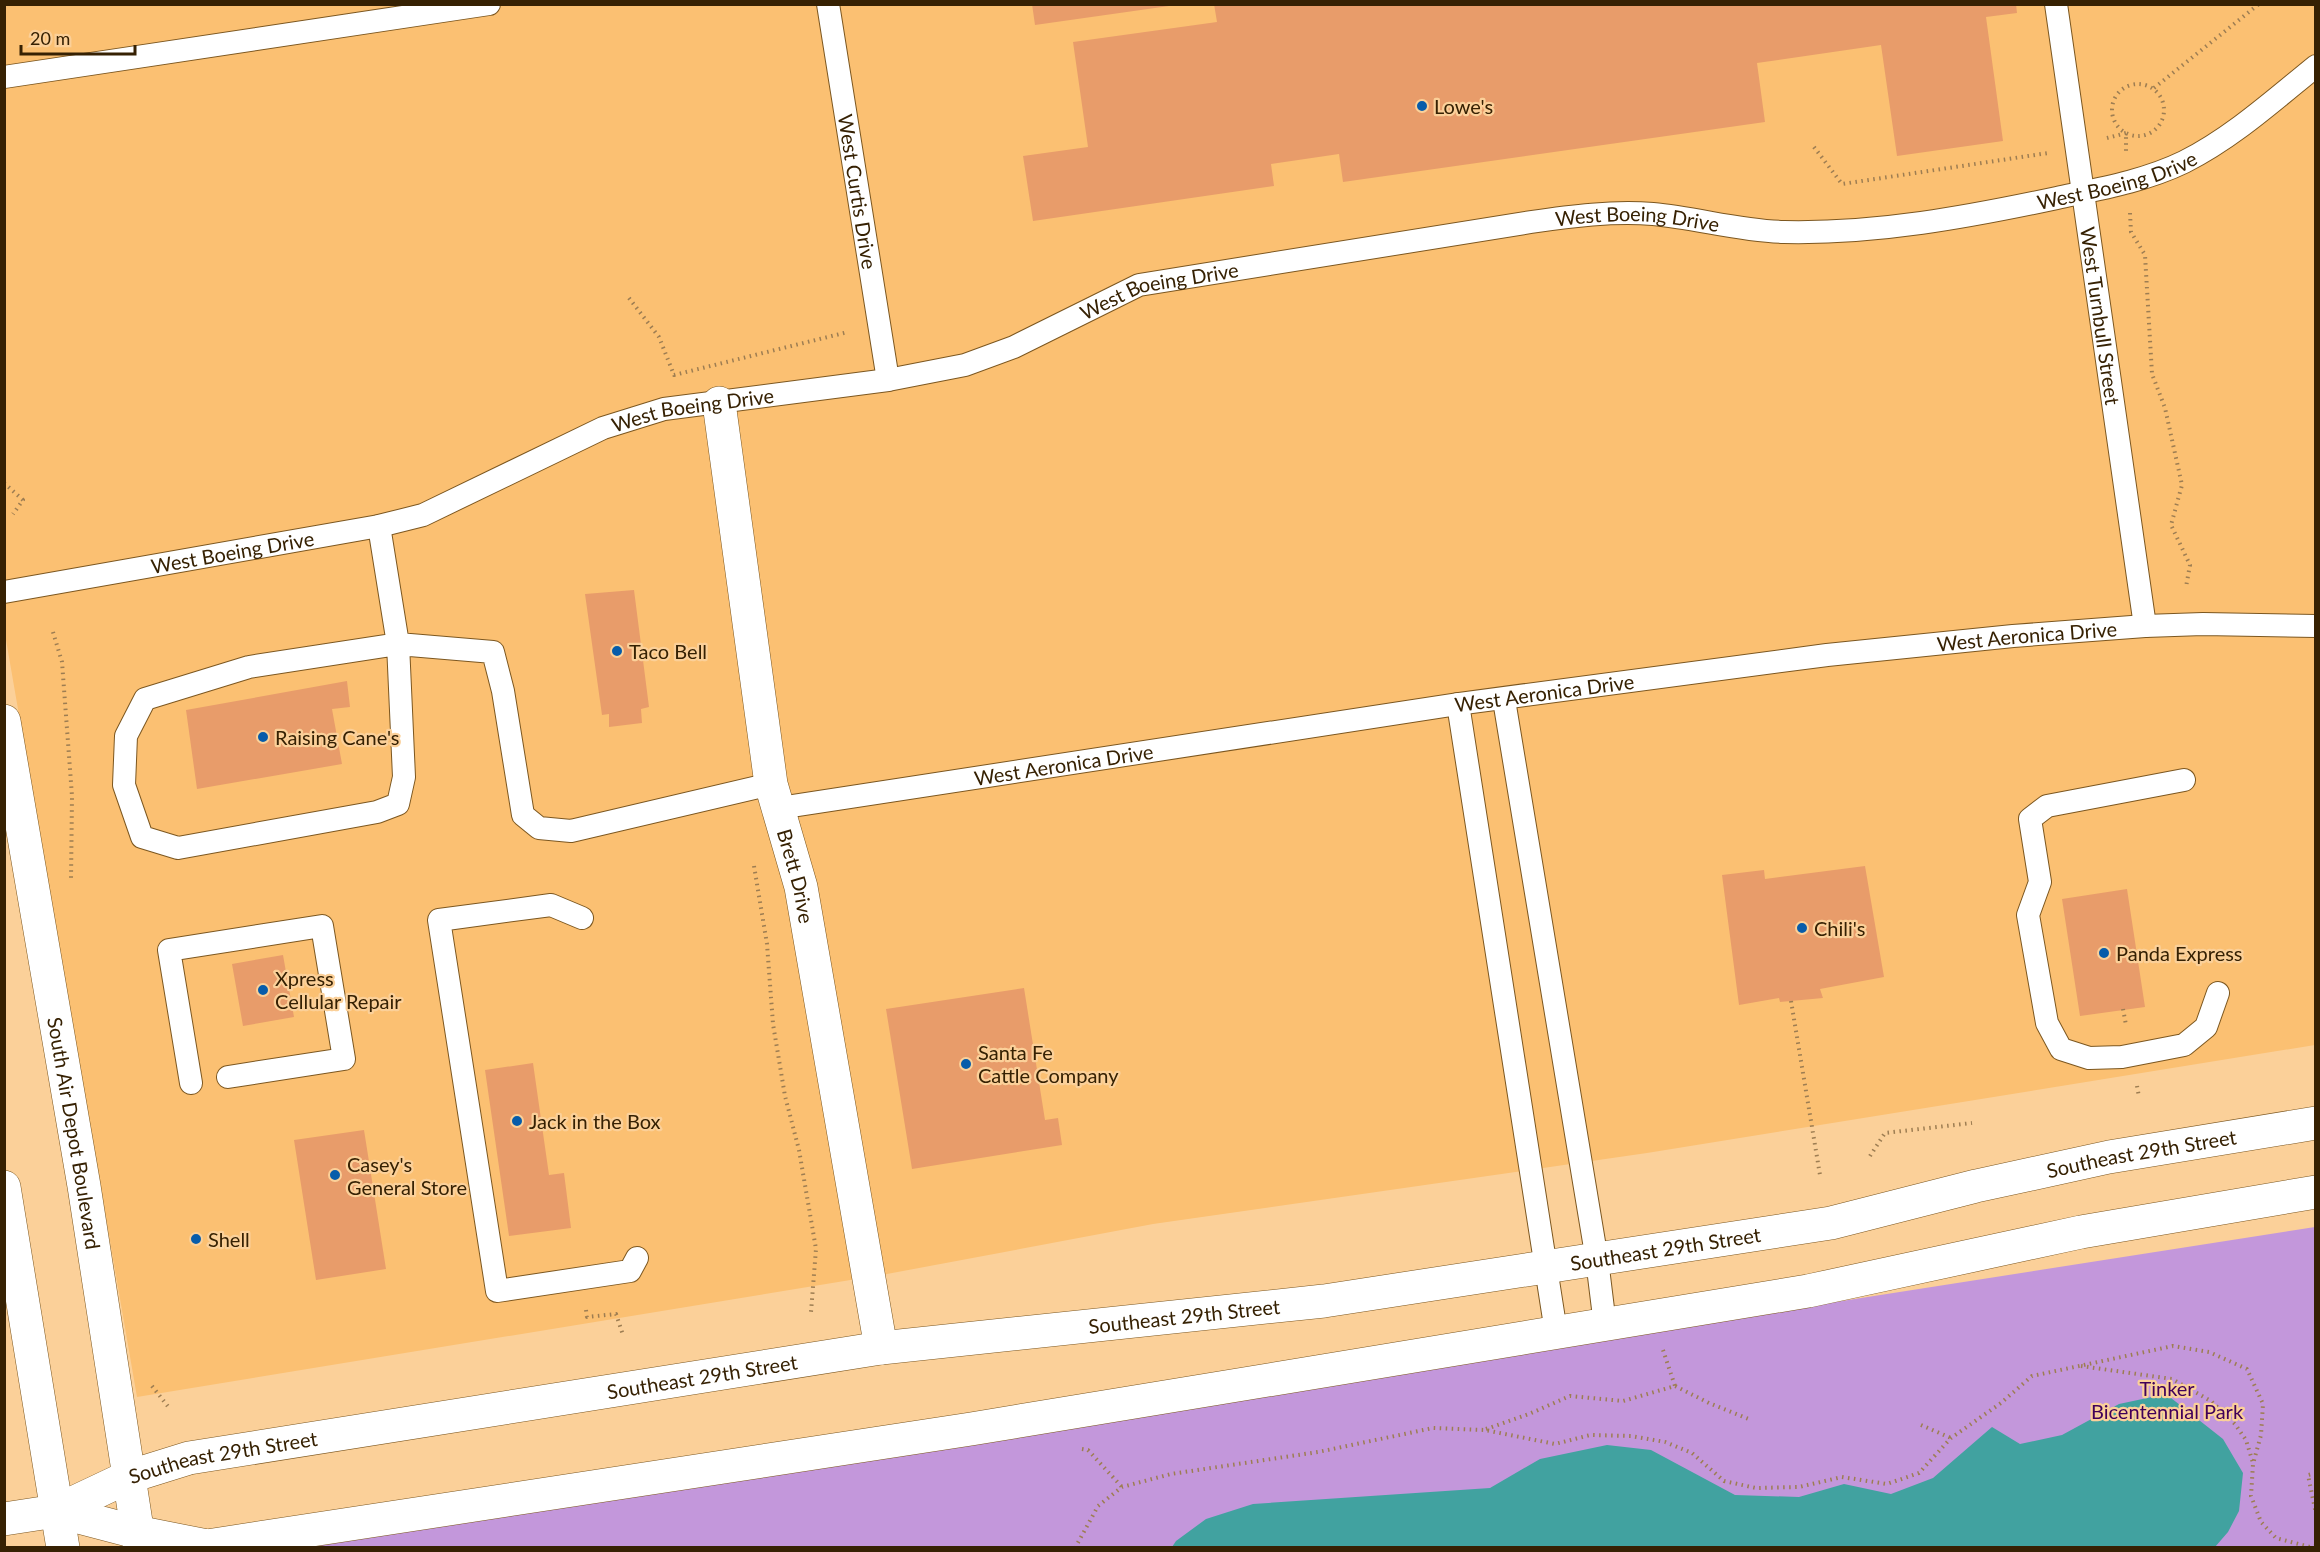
<svg xmlns="http://www.w3.org/2000/svg" width="2320" height="1552" font-family="Lato,sans-serif">
<style>
.built{fill:#fbc072}
.green{fill:#c397db}
.water{fill:#41a2a0}
.building{fill:#e89c6a}
.lines{fill:none;stroke-linecap:round;stroke-linejoin:round}
.lane-casing{stroke:#7c5720;stroke-width:24}
.street-casing{stroke:#7c5720;stroke-width:34}
.secondary-casing{stroke:#7c5720;stroke-width:34}
.primary-casing{stroke:#7c5720;stroke-width:34}
.path{stroke:#9d7d52;stroke-width:4;stroke-dasharray:1.5 4.5;stroke-linecap:butt}
.lane{stroke:#fff;stroke-width:22}
.street{stroke:#fff;stroke-width:33}
.secondary{stroke:#fff;stroke-width:33}
.primary{stroke:#fff;stroke-width:33}
.poi-dot{fill:#075caa;stroke:#fbd099;stroke-width:2}
.labels{text-anchor:middle;dominant-baseline:central;stroke-width:4.5;stroke-linejoin:round;paint-order:stroke}
.poi-label{font-size:20px;fill:#362103;stroke:#fbd099;text-anchor:start}
.street-label{font-size:20px;fill:#362103;stroke:#fbd099}
.park-label{font-size:20px;fill:#400059;stroke:#fbd099}
</style>
<rect width="100%" height="100%" fill="#fbd099"/>
<path class="built" d="M4,5H2315V1045L1647,1153L1153,1224L887,1274L137,1397L5,634Z"/>
<path class="green" d="M2315,1227V1547H267Z"/>
<path class="water" d="M2166,1394L2223,1439L2243,1473L2239,1511L2228,1532L2215,1547H1172L1176,1541L1206,1519L1253,1504L1490,1488L1540,1459L1607,1445L1651,1450L1735,1495L1799,1497L1844,1484L1891,1494L1933,1478L1992,1427L2020,1444L2062,1435L2119,1404Z"/>
<path class="building" d="M1032,4H1169V6L1035,25Z
M1214,4H2016L2017,13L1986,17L2003,141L1897,156L1881,45L1757,63L1765,122L1343,182L1339,154L1271,164L1274,186L1033,221L1023,156L1088,147L1073,42L1217,22Z
M634,590L649,707L641,709L642,723L609,727V714L602,715L585,594Z
M347,681L350,707L332,709L342,764L197,789L186,710Z
M1865,866L1884,977L1820,989L1823,998L1780,1002L1779,998L1739,1005L1722,875L1764,870L1765,879Z
M2127,889L2145,1007L2080,1016L2062,899Z
M283,955L294,1017L243,1026L232,964Z
M1024,988L1045,1120L1058,1118L1062,1145L912,1169L886,1009Z
M533,1063L549,1175L564,1173L571,1228L509,1236L485,1070Z
M364,1130L386,1269L316,1280L294,1140Z"/>
<g class="lines">
<defs>
<g id="lane">
<path id="s1" d="M828,4L888,380"/>
<path id="s2" d="M2056,4L2145,626"/>
<path d="M4,77L489,4"/>
<path d="M379,526L398,644L404,777L398,804L377,812L178,848L142,837L124,785L126,736L145,699L249,667L398,644L493,652L503,691L523,815L539,828L571,831L771,784"/>
<path id="s3" d="M4,592L379,526L423,515L603,428L664,409L888,380L965,365L1014,347L1139,285L1531,222C1572,216 1612,211 1653,214C1697,218 1740,231 1784,232C1876,234 1968,217 2057,198C2099,189 2145,181 2184,162C2232,138 2274,100 2316,66"/>
<path d="M1504,700L1597,1260L1605,1325"/>
<path d="M1458,704L1556,1332"/>
<path d="M2184,780L2047,806L2030,819L2040,882L2028,915L2047,1023L2061,1049L2089,1058L2122,1057L2184,1045L2206,1027L2218,993"/>
<path id="s4" d="M779,808L1458,704L1827,655L2013,636L2145,626L2203,624L2316,626"/>
<path d="M582,918L551,905L439,920L497,1291L630,1271L637,1258"/>
<path d="M191,1083L169,950L322,926L344,1059L228,1077"/>
</g>
<g id="street">
<path id="s5" d="M719,403L771,784L801,887L881,1348"/>
</g>
<path id="secondary" d="M4,1519L56,1511"/>
<g id="primary">
<path id="s6" d="M4,721L84,1186L140,1548"/>
<path d="M4,1187L63,1548"/>
<path id="s7" d="M56,1511L128,1477L189,1458L881,1348L1324,1301L1831,1223L1976,1186L2109,1157L2316,1123"/>
<path d="M56,1511L136,1532L207,1546L971,1429L1808,1291L2081,1232L2316,1192"/>
</g>
</defs>
<use href="#lane" class="lane-casing"/>
<use href="#street" class="street-casing"/>
<use href="#secondary" class="secondary-casing"/>
<use href="#primary" class="primary-casing"/>
<path class="path" d="M2112 110a26 26 0 1 1 52 0a26 26 0 1 1-52 0Z
M2154,88L2259,4
M2107,138L2126,133V152
M1814,147L1842,184L2048,153
M2130,213L2131,232L2145,255L2152,374L2165,408L2182,485L2171,525L2190,565L2186,587
M629,298L659,337L674,375L848,332
M4,483L23,500L13,514
M53,632L62,662L72,796L71,881
M754,866L767,944L773,1024L785,1096L799,1150L816,1249L811,1312
M1791,1001L1820,1175
M2123,1009L2126,1025
M2137,1086L2139,1097
M1870,1156L1885,1133L1972,1123
M586,1310L587,1317L616,1314L623,1335
M1663,1350L1675,1386
M2081,1366L2172,1379L2211,1401L2235,1424L2246,1440L2253,1463
M152,1386L170,1409
M2316,1410V1416
M1921,1425L1951,1438
M1486,1429L1529,1414L1570,1396L1623,1401L1675,1386L1709,1403L1751,1420
M1082,1449L1088,1450L1122,1487
M2316,1473L2308,1475L2316,1514
M1075,1548L1098,1506L1122,1487L1171,1474L1318,1452L1433,1428L1485,1430L1555,1444L1590,1435L1631,1436L1665,1442L1692,1453L1724,1481L1756,1488L1799,1487L1842,1477L1887,1484L1919,1473L1951,1438L2001,1403L2032,1376L2173,1346L2209,1352L2247,1369L2263,1404L2261,1435L2253,1464L2251,1496L2261,1522L2276,1538L2310,1547L2316,1546"/>
<use href="#lane" class="lane"/>
<use href="#street" class="street"/>
<use href="#secondary" class="secondary"/>
<use href="#primary" class="primary"/>
</g>
<g class="poi-dot">
<circle cx="1422" cy="106" r="6"/>
<circle cx="617" cy="651" r="6"/>
<circle cx="263" cy="737" r="6"/>
<circle cx="1802" cy="928" r="6"/>
<circle cx="2104" cy="953" r="6"/>
<circle cx="263" cy="990" r="6"/>
<circle cx="966" cy="1064" r="6"/>
<circle cx="517" cy="1121" r="6"/>
<circle cx="335" cy="1175" r="6"/>
<circle cx="196" cy="1239" r="6"/>
</g>
<g class="labels">
<g class="poi-label">
<text x="1434" y="106">Lowe's</text>
<text x="629" y="651">Taco Bell</text>
<text x="275" y="737">Raising Cane's</text>
<text x="1814" y="928">Chili's</text>
<text x="2116" y="953">Panda Express</text>
<text x="275" y="978">Xpress<tspan x="275" dy="23">Cellular Repair</tspan></text>
<text x="978" y="1052">Santa Fe<tspan x="978" dy="23">Cattle Company</tspan></text>
<text x="529" y="1121">Jack in the Box</text>
<text x="347" y="1164">Casey's<tspan x="347" dy="23">General Store</tspan></text>
<text x="208" y="1239">Shell</text>
</g>
<g class="street-label">
<text stroke="none"><textPath href="#s3" startOffset="2176">West Boeing Drive</textPath></text>
<text stroke="none"><textPath href="#s1" startOffset="190">West Curtis Drive</textPath></text>
<text stroke="none"><textPath href="#s3" startOffset="1690">West Boeing Drive</textPath></text>
<text stroke="none"><textPath href="#s3" startOffset="1204">West Boeing Drive</textPath></text>
<text stroke="none"><textPath href="#s2" startOffset="315">West Turnbull Street</textPath></text>
<text stroke="none"><textPath href="#s3" startOffset="718">West Boeing Drive</textPath></text>
<text stroke="none"><textPath href="#s3" startOffset="232">West Boeing Drive</textPath></text>
<text stroke="none"><textPath href="#s4" startOffset="1260">West Aeronica Drive</textPath></text>
<text stroke="none"><textPath href="#s4" startOffset="774">West Aeronica Drive</textPath></text>
<text stroke="none"><textPath href="#s4" startOffset="288">West Aeronica Drive</textPath></text>
<text stroke="none"><textPath href="#s5" startOffset="480">Brett Drive</textPath></text>
<text stroke="none"><textPath href="#s6" startOffset="418">South Air Depot Boulevard</textPath></text>
<text stroke="none"><textPath href="#s7" startOffset="2121">Southeast 29th Street</textPath></text>
<text stroke="none"><textPath href="#s7" startOffset="1635">Southeast 29th Street</textPath></text>
<text stroke="none"><textPath href="#s7" startOffset="1149">Southeast 29th Street</textPath></text>
<text stroke="none"><textPath href="#s7" startOffset="663">Southeast 29th Street</textPath></text>
<text stroke="none"><textPath href="#s7" startOffset="177">Southeast 29th Street</textPath></text>
</g>
<g class="park-label">
<text x="2167" y="1388">Tinker<tspan x="2167" dy="23">Bicentennial Park</tspan></text>
</g>
</g>
<rect width="2320" height="1552" fill="none" stroke="#362103" stroke-width="12"/>
<path d="M21 45v9h114v-9" fill="none" stroke="#362103" stroke-width="3"/>
<text x="30" y="45" font-size="18" fill="#362103" stroke="#fbd099" stroke-width="4.5" paint-order="stroke">20 m</text>
</svg>
